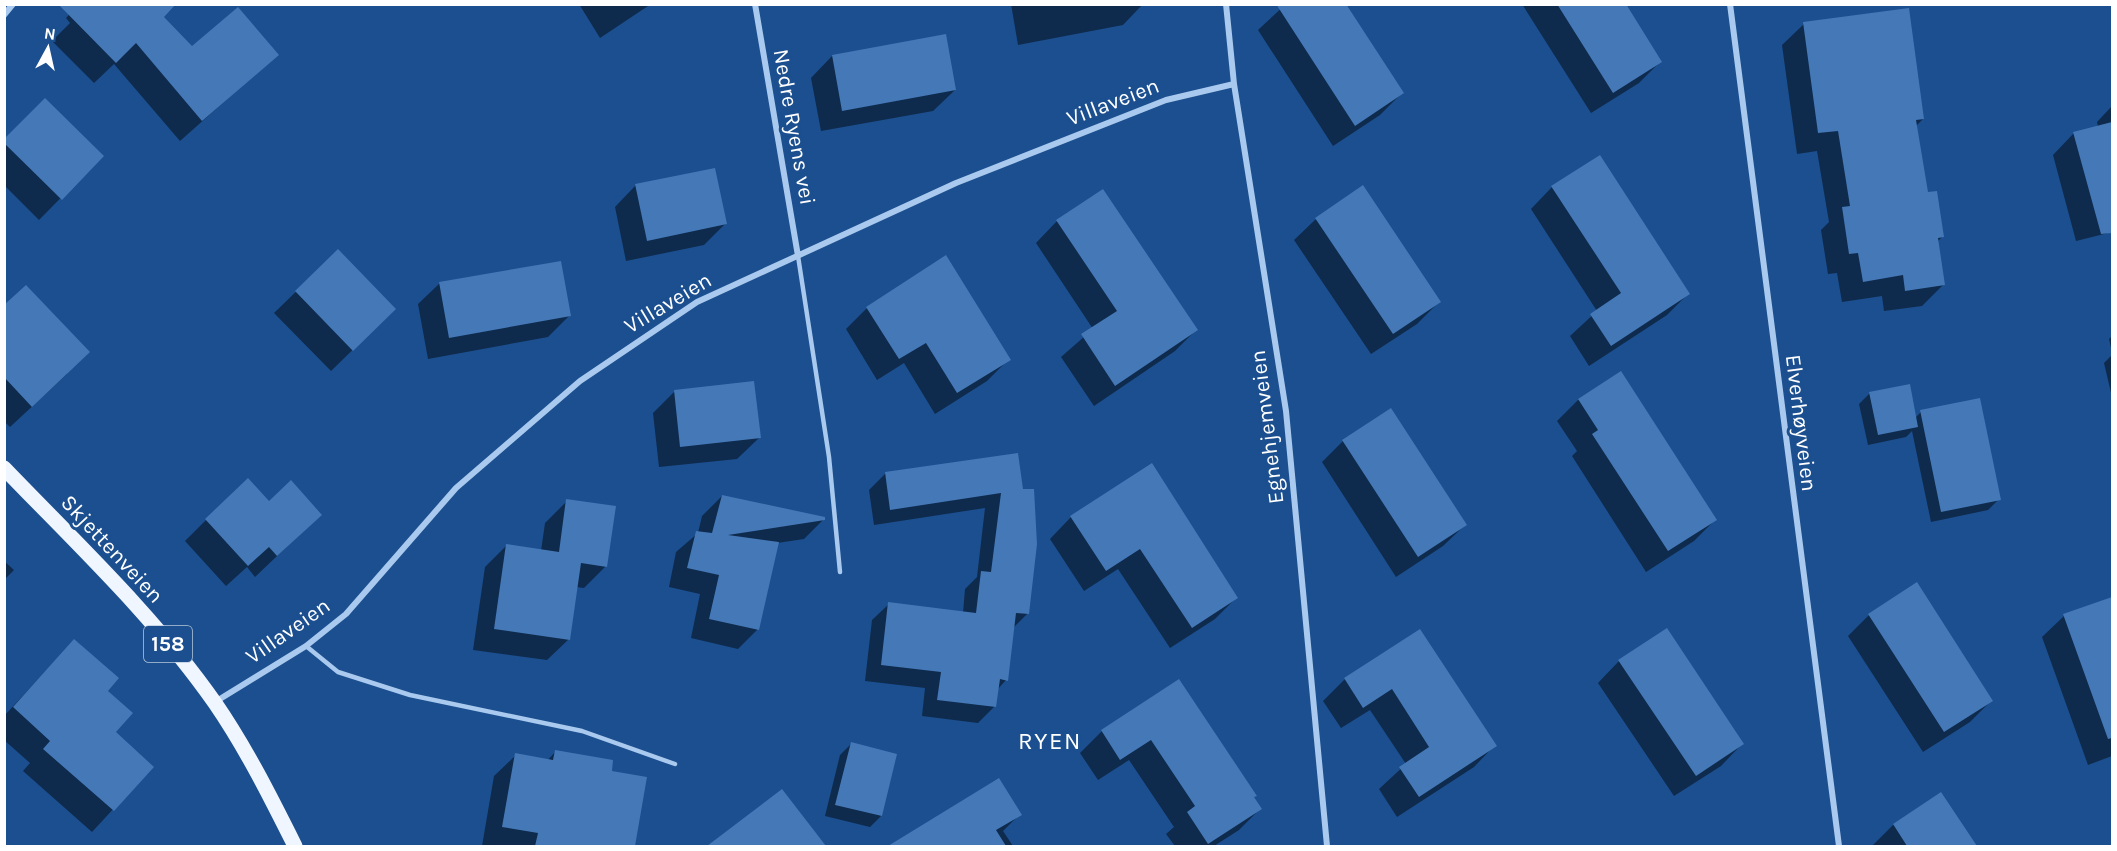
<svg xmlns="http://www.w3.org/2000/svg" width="2117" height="851" font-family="Karla,sans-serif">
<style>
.shadow{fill:#0007}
.building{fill:#4478b7}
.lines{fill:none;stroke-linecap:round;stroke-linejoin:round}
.lane{stroke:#a9c9ee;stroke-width:4.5}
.street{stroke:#a9c9ee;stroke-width:6}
.primary{stroke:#f0f6ff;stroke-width:15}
.labels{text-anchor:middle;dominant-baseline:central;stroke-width:6;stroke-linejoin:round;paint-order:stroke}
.shield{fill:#1b4f8f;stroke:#bbcadd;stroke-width:1.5}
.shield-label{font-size:21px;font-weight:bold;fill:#fff}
.street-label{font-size:22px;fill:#fff;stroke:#1b4f8f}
.neighbourhood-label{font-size:24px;letter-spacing:1.5px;fill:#fff;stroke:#1b4f8f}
</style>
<rect width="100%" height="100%" fill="#1b4f8f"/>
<path class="shadow" d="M79,4L192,48L277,55L180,141L114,64L94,83L52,41L70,23L66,18Z
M579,4H651L600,38Z
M1011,4H1143L1123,25L1018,45Z
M1286,4L1402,93L1380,115L1333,146L1258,30Z
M1522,4H1624L1660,62L1639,83L1591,113Z
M1804,24L1923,119L1916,126L1926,194L1943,236L1937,242L1944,284L1922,306L1884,311L1882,296L1842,302L1837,273L1828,274L1821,230L1829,222L1817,151L1797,154L1782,45Z
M832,56L955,90L933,111L821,131L811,78Z
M2112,106V232L2076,241L2053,155L2074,133L2098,127L2097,122Z
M4,140L102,156L39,220L4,185Z
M636,185L725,224L704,245L626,261L615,207Z
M1552,187L1688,294L1667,315L1589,366L1570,336L1597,311L1531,209Z
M1316,219L1439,302L1417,324L1371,354L1294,240Z
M1057,221L1196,330L1175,351L1094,406L1061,357L1093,329L1036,243Z
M338,251L373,330L331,371L274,313Z
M440,283L569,316L548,337L428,359L418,304Z
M4,307L67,374L10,427L4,421Z
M867,308L1009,359L987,381L935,414L904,363L877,380L846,329Z
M2112,336V352L2109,339Z
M2112,355V397L2104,363Z
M1620,373L1715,520L1694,541L1646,572L1572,456L1577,451L1557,421L1578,400Z
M674,392L759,438L737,459L659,467L653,413Z
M1870,393L1915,418L1921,412L1999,499L1988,510L1931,522L1912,431L1906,437L1868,445L1859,404Z
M1343,441L1465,525L1443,546L1396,577L1322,462Z
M1017,455L1028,613L1013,628L1006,680L997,690L995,706L978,723L922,716L925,688L865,681L872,620L889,604L963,613L965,589L977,577L985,508L874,525L869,490L885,474Z
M1151,465L1236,598L1215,619L1170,648L1118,569L1084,591L1050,539L1071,517Z
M722,496L824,519L804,539L777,543L757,630L738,649L691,638L700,594L669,587L676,552L698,533L702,516Z
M567,501L606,566L584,588L576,587L569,639L547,660L473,650L485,567L506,546L541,551L545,523Z
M269,503L320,515L255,577L247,567L226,586L185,541L206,520Z
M4,561L14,570L4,580Z
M2112,599V756L2088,765L2042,637L2064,616Z
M1869,615L1991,701L1970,722L1923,752L1848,636Z
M1420,631L1495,745L1474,767L1397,817L1379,789L1406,764L1370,710L1341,728L1323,701L1345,679Z
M74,641L105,691L114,732L152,767L92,832L23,771L30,763L4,740V716Z
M1619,661L1742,744L1721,766L1674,796L1598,683Z
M1178,681L1260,809L1239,830L1214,846H1175L1166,834L1174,827L1129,760L1098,780L1080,753L1102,731Z
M851,744L881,816L870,827L825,816L840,755Z
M556,751L610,772L645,778L633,846H482L494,776L516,755L547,761Z
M782,791L824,846H714L728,832Z
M1941,794L1975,846H1872L1893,825Z
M1020,814L1003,831L1013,846H898L909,835Z"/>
<path class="building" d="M58,4H176L164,17L192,46L238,7L279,55L202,121L136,43L116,63Z
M1276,4H1346L1404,93L1355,126Z
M1557,4H1626L1662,62L1613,93Z
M1909,8L1924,119L1916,120L1928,192L1937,191L1944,237L1938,238L1945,285L1905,291L1903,275L1863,282L1858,253L1849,254L1842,207L1850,206L1838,131L1818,133L1803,22Z
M946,34L956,90L842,111L832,55Z
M45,98L104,156L62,200L4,143V139Z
M2112,122V233L2101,234L2073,132Z
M1600,155L1690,294L1611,346L1590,314L1621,293L1551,186Z
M715,168L727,224L647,241L635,184Z
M1363,185L1441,302L1393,334L1315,218Z
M1103,189L1198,330L1115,386L1081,334L1117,311L1056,220Z
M338,249L396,309L353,351L295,291Z
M946,255L1011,360L957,393L926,343L899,359L866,307Z
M561,261L571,316L449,338L439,282Z
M26,285L90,352L32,407L4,377V305Z
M1621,371L1717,520L1668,551L1592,434L1598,430L1578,399Z
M754,381L761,438L680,447L674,390Z
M1910,384L1918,427L1878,435L1869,392Z
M1980,398L2001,500L1941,512L1920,410Z
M1391,408L1467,525L1418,557L1342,440Z
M1018,453L1023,489H1034L1037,544L1029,614L1016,613L1008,681L1000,679L996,707L937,700L941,672L881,665L888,602L976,613L981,571L991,572L1001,493L890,510L885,472Z
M1152,463L1238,598L1192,628L1140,549L1106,571L1070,516Z
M248,478L269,501L291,480L322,515L277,556L269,547L248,566L205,519Z
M722,495L825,517V520L728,535L779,542L759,630L709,619L719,575L687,568L696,531L712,533Z
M566,499L616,506L607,567L581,563L570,640L494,629L506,544L559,552Z
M1917,582L1993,701L1944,732L1868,614Z
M2112,597V738L2108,739L2063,614Z
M1667,628L1744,744L1696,776L1618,660Z
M1420,629L1497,746L1419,797L1399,767L1429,747L1392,689L1363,708L1344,678Z
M74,639L119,678L108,691L133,713L116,732L154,767L114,811L43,749L50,741L13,707Z
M1179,679L1257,796L1254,797L1262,809L1208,844L1187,812L1195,806L1151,740L1120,760L1101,730Z
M851,742L897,754L882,816L835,805Z
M555,750L613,760L612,771L647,777L635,846H535L538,833L502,827L515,753L553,760Z
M999,778L1022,815L996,830L1006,846H888Z
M782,789L826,846H707Z
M1941,792L1977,846H1907L1893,824Z"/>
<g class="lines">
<path class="lane" d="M798,256L829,457L840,572
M306,646L338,672L410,695L582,731L675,764"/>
<path class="street" d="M755,4L798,256
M1226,4L1234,84L1286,411L1327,846
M1730,4L1839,846
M4,15L13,4
M215,702L306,646L346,614L456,488L580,381L697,302L956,183L1166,100L1234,84"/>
<path class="primary" d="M4,468C76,543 155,617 215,703C246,748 271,798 295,846"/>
</g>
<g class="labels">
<rect class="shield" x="144" y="626" width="48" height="36" rx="4.5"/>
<g class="shield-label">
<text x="168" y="644">158</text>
</g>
<g class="street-label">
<text transform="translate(1113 102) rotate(-21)">Villaveien</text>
<text transform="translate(794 127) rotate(80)">Nedre Ryens vei</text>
<text transform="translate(668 303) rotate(-31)">Villaveien</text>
<text transform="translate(1801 423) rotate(83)">Elverhøyveien</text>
<text transform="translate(1267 427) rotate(-97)">Egnehjemveien</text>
<text transform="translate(112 549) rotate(47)">Skjettenveien</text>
<text transform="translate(288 631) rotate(-35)">Villaveien</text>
</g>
<g class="neighbourhood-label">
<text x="1050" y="741">RYEN</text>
</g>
</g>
<rect width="2117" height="851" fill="none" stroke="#ffffff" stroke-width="12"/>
<g transform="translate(48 48) rotate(8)" stroke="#1b4f8f" stroke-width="4.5" paint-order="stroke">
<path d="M0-4.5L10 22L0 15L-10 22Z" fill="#ffffff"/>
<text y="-9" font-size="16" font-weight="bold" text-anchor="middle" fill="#ffffff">N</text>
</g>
</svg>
